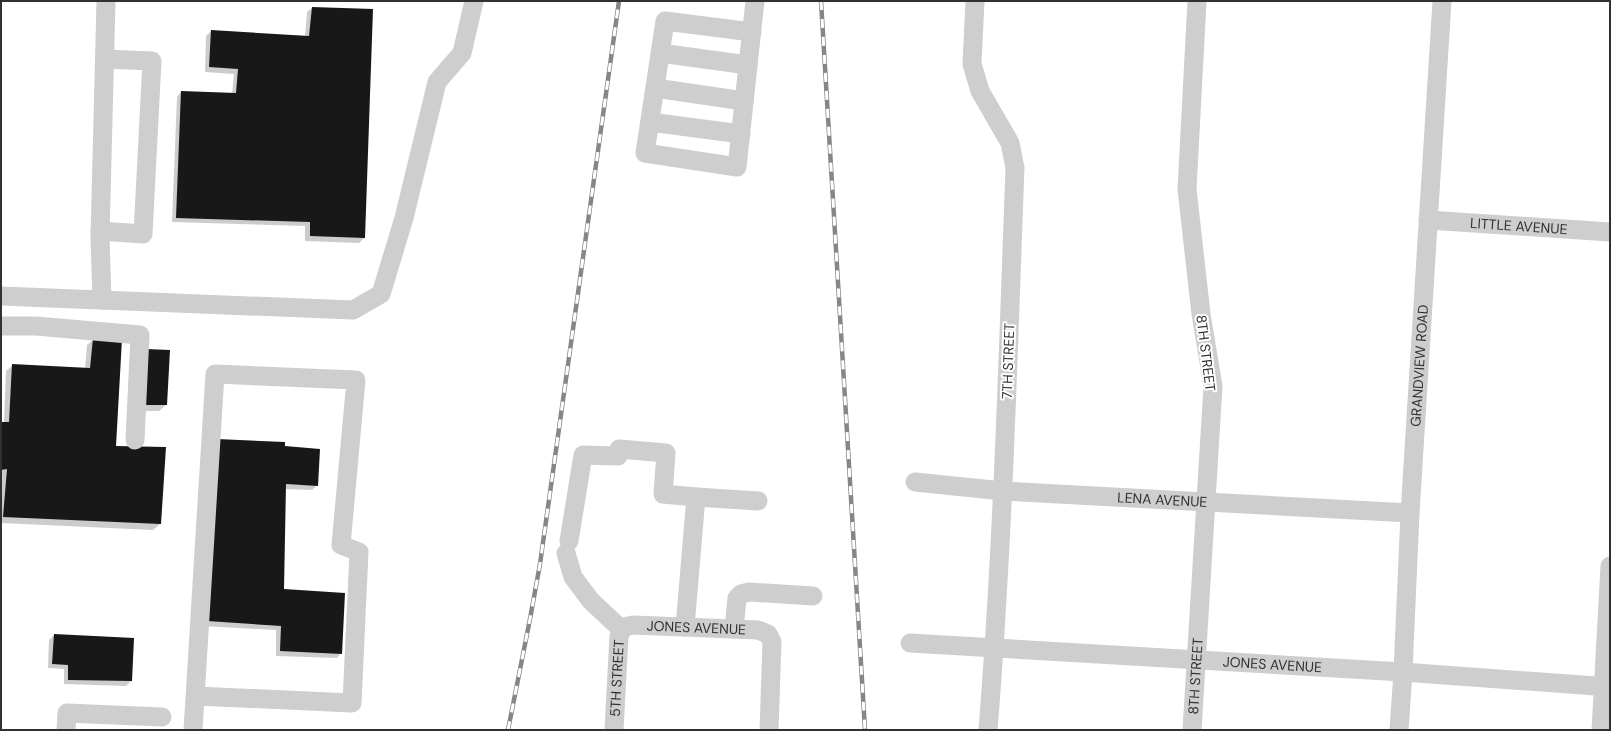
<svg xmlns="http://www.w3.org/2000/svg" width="1611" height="731" font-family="'DM Sans',sans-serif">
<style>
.shadow{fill:#0003}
.building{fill:#181818}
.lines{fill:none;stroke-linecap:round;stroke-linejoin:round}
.minor{stroke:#cecece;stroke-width:19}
.rail-casing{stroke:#868686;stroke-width:4.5}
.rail{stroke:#fff;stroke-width:3;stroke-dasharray:9;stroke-linecap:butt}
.labels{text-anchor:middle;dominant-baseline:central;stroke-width:4;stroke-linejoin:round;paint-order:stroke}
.street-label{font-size:14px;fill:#313131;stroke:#fff}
</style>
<rect width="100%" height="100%" fill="#fff"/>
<path class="shadow" d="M312,8L372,10L364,238L359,243L305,241V226L172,222L177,97L181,92L232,94L234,74L205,72L206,36L211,31L305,37L307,12Z
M94,339L115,447L165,448L160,524L153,530L1,523V424L4,423L6,371L13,365L85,369L87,345Z
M169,351L166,405L159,411H137Z
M284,447L317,485L312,490L285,489L283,590L341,653L337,658L276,656V630L202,626Z
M54,635L131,681L126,686L64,684V669L48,668L49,640Z"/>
<path class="building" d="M312,7L373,9L365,238L310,236V222L176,218L181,91L236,93L238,69L209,67L211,30L309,36Z
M93,338L122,339L116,446L166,447L161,524L3,517L7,469L1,470L2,422H9L12,364L90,368Z
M146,349L170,350L167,405H143Z
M217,439L285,442V446L320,449L318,486L286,484L284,589L345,593L342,654L280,651L281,626L207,621Z
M54,634L134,638L132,681L68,680V665L52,664Z"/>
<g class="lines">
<g class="minor">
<path d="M975,1L972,64L980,91L1010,143L1015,168C1008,356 1003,543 988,730"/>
<path d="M752,32L665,21L645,153L737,167C743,111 749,56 755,1"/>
<path d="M660,53L748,65"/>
<path d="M655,88L744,101"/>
<path d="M650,122L741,134"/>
<path id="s1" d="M1428,220L1610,232"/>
<path d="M100,231L143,234L152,61L105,59"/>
<path d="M1,296L353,310L381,294L404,218L437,82L462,53L474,1"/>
<path d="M102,300L100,237L106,1"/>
<path d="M1,326H36L140,335L135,440"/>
<path id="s2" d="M915,482L1003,491L1410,513"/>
<path d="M696,497L758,501"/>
<path d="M569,541L583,455L618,456L619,449L666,453L663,494L696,497L685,627"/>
<path d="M566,553L573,577L591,601L622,630"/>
<path d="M734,629L737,598L741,594L749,592L813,596"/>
<path id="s3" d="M910,643L1403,672L1610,687"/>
<path d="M66,730L67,713L162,717"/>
<path d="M193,730L215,374L356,380L341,545L359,552L352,703L196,696"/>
<path id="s4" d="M614,730L619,636L624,627L633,625L758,630L768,634L772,642L769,730"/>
<path id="s5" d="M1192,730L1213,386L1201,314L1187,189L1197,1"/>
<path id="s6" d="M1399,730L1403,672L1410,513L1442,1"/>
<path d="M1601,730L1610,566"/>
</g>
<defs>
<path id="rail" d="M821,1L865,730
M508,730L530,619L540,564L619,1"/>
</defs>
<use href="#rail" class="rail-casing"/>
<use href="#rail" class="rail"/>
</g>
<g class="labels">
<g class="street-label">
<text stroke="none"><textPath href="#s1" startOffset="91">LITTLE AVENUE</textPath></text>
<text transform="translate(1206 353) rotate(83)">8TH STREET</text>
<text transform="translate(1008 361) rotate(-88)">7TH STREET</text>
<text stroke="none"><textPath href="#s6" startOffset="365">GRANDVIEW ROAD</textPath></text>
<text stroke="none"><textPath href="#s2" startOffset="248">LENA AVENUE</textPath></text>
<text stroke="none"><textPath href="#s4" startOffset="177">JONES AVENUE</textPath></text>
<text stroke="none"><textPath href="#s3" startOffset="363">JONES AVENUE</textPath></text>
<text stroke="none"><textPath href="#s5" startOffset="54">8TH STREET</textPath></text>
<text stroke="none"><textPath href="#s4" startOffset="52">5TH STREET</textPath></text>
</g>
</g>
<rect width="1611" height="731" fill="none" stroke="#313131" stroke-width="4"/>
</svg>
